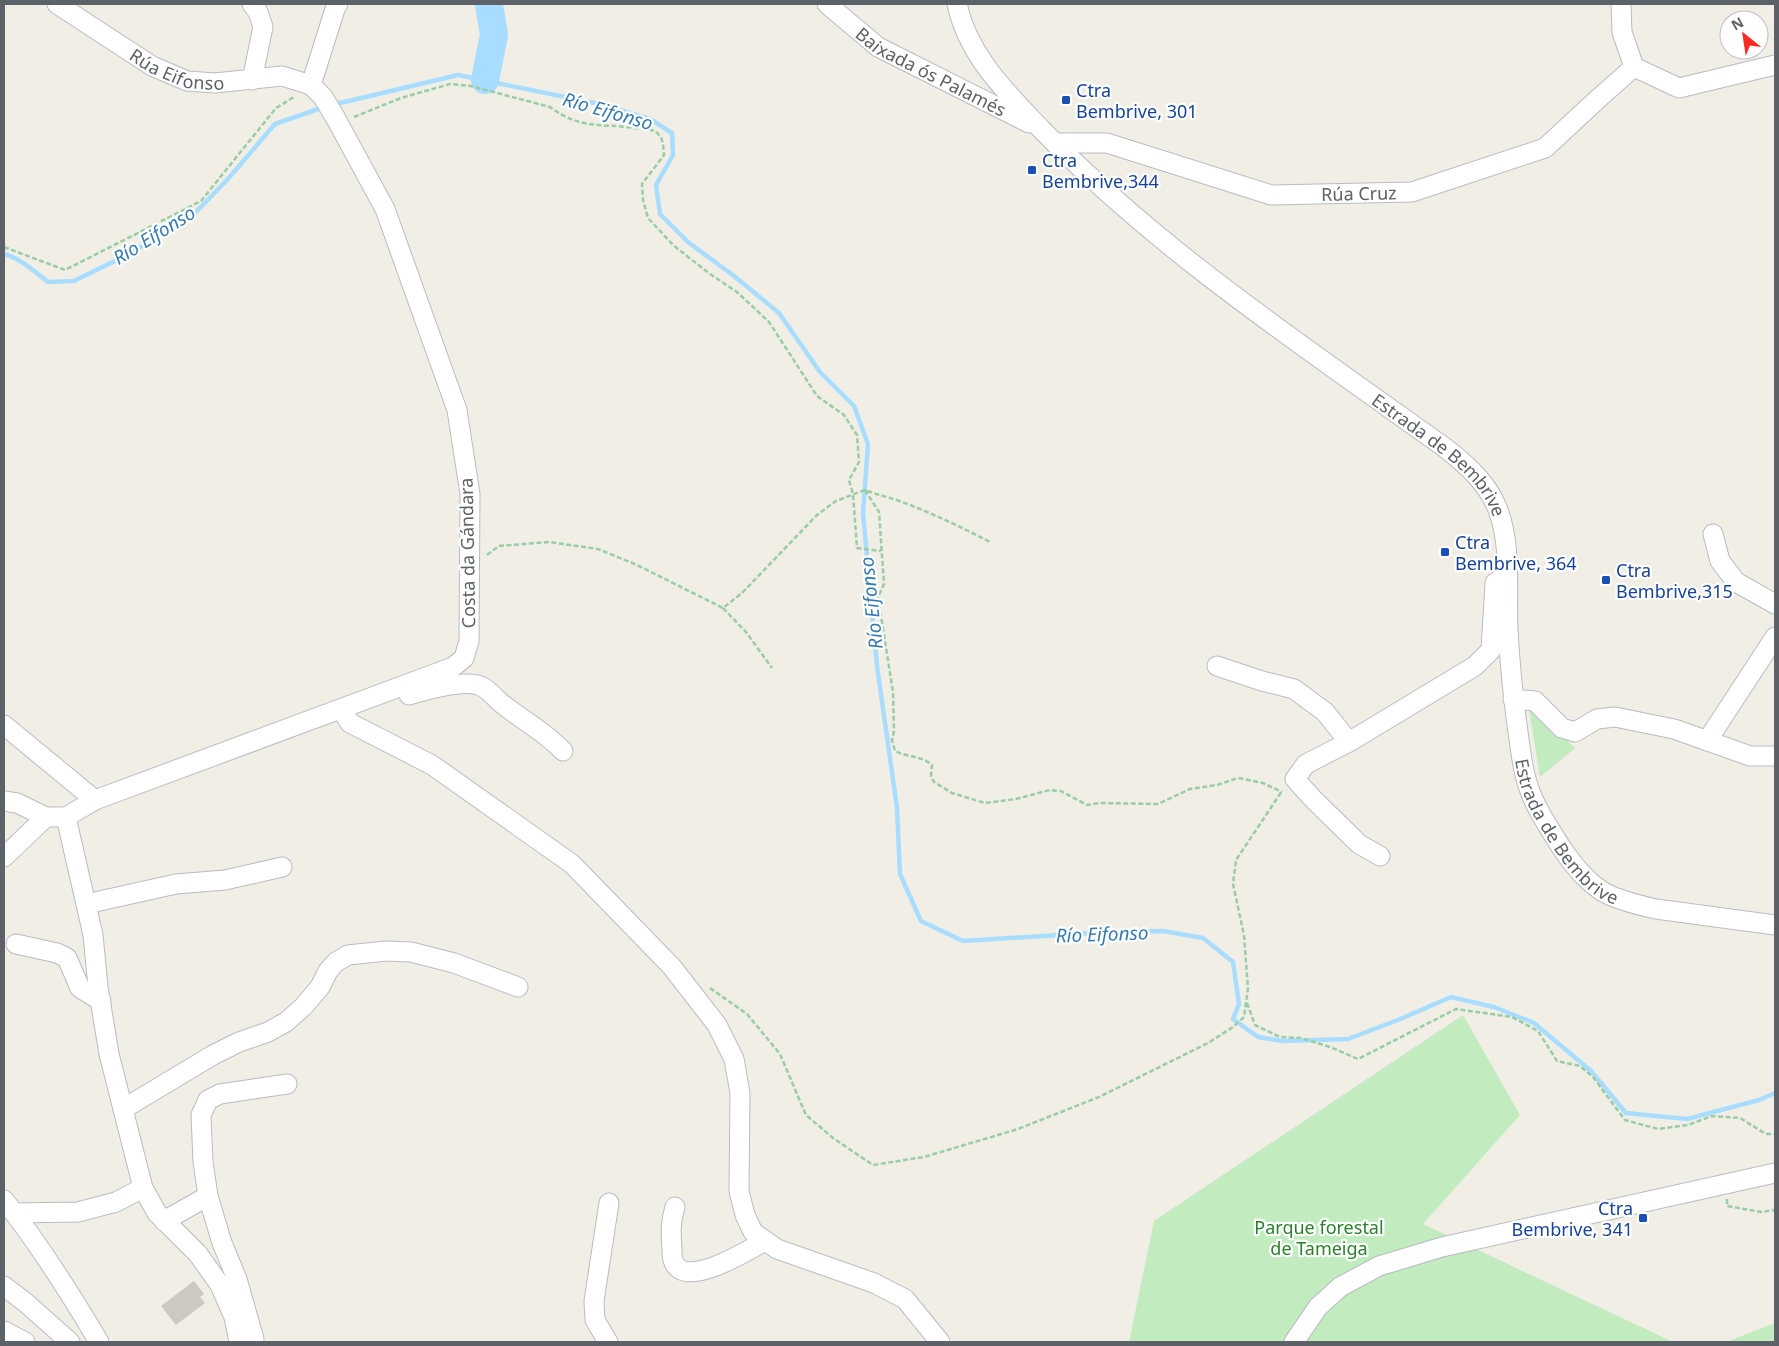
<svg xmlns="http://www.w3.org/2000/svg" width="1779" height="1346" font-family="'Noto Sans',sans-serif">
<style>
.green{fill:#c2ebc0}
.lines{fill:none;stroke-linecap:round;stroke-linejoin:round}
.stream{stroke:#a8ddff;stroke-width:4.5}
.river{stroke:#a8ddff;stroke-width:28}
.building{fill:#ccc9c3}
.minor-casing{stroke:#b8bcc1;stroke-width:21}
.path{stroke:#98cda5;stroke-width:2.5;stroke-dasharray:5 2.5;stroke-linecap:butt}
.minor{stroke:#fff;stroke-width:19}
.transit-dot{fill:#1a4fb4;stroke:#fff;stroke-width:2}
.labels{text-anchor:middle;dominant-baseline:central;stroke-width:4.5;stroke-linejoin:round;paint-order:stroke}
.street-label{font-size:18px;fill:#5d6268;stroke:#fff}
.transit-label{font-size:18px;fill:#164399;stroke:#fff;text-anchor:start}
.park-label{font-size:18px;fill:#2b812b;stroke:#fff}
.water-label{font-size:19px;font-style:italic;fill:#367ab3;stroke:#fff}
</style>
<rect width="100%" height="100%" fill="#f1eee6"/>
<path class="green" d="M1536,708L1575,748L1540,777L1529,709Z
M1463,1015L1520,1115L1423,1224L1673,1342H1129L1154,1221Z
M1775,1323V1342H1726Z"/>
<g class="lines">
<path class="stream" d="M332,105L458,75L599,104L650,119L672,133L673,155L656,185L660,214L688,242L734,276L779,313L820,372L854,406L868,444L863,513L877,666L897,808L900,874L921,921L963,941L1108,932L1163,931L1203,938L1233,962L1239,1004L1233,1019L1258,1037L1283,1041L1348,1039L1398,1020L1451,997L1494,1007L1534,1023L1591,1071L1626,1113L1687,1119L1759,1100L1775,1093
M4,254C20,258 35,272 48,282L74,281L129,254L192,216L227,180L275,124L324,107"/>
<path class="river" d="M485,80L494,35L489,4"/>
</g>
<path class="building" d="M194,1281L204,1294L200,1297L205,1303L176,1325L161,1306Z"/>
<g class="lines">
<defs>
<g id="minor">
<path id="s1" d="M57,4L152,66L187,81L215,83L282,76L311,85"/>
<path d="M252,4L258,12L263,27L252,80"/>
<path id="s2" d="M827,4L878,47L1029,123"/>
<path id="s3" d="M957,4C968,56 1007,93 1042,130C1163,254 1308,349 1448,450C1468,466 1489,485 1498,510C1512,547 1506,591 1508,630C1510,664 1513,698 1518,732C1521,753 1523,774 1531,794C1539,814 1552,833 1563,850C1575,867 1587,882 1605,893C1621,901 1638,905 1656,909L1775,925"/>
<path d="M1634,67L1679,88L1775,65"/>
<path d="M311,85L336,6L338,4"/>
<path id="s4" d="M1055,143H1107L1271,195L1412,192L1545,148L1600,97L1634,67L1622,32L1621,4"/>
<path d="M1713,534L1720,561L1736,582L1775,604"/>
<path d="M1217,666L1262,681L1294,689L1325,712L1349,742"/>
<path d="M409,695C426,690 465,679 481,686C490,690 497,701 505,706C525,722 545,732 563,751"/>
<path d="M1513,699L1535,701L1562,728L1575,732L1597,719L1615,717L1674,729L1750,756H1775"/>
<path d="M341,709L350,723L432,765L572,864L672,967L717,1025L734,1059L740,1093L739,1191L745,1215L753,1232L777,1249L874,1283L905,1299L940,1342"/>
<path d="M4,725L95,800L66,817H46L17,803L4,801"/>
<path d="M1707,741L1775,637"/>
<path d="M95,800L453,667L464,658L469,641L470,494L457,410L385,209L335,117L323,97L311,85"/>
<path d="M66,817L93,935L98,987L109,1054L143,1188L157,1213L198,1254L220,1285L234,1317L239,1342"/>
<path d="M1380,856L1359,844L1313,799L1295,779L1306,764L1349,742L1475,666L1491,650L1495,583L1506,575"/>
<path d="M4,857L46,817"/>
<path d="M86,904L176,884L225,880L282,867"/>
<path d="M16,944L57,953L67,958L80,988L101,1001"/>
<path d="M123,1109L213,1055L239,1042L268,1032L286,1022L303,1007L320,987L328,971L336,962L348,955L386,951L411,952L454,963L518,987"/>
<path d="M4,1200C40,1245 70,1293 99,1342"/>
<path d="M675,1207C670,1223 671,1233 672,1249C672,1252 672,1257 673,1260C683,1292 748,1250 765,1241"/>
<path d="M14,1213L78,1212L116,1202L143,1188"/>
<path d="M164,1221L208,1196"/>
<path d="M4,1286L26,1303L70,1342"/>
<path d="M4,1331L25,1342"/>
<path d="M253,1342L254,1339L237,1279L222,1243L208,1196L203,1162L201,1115L208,1100L220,1094L287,1084"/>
<path d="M608,1342L595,1320L594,1301L609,1203"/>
<path d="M1294,1342L1318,1307L1340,1287L1379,1266L1442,1247L1775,1173"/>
</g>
</defs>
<use href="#minor" class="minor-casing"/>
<path class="path" d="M354,117L401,98L450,84L471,86L550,107C581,130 601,123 635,128C641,129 650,129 654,131C664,136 663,146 664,155L642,184L643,200L648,218L673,245L710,274L737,292L769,322L817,396L844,415L857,435L859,462L849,480L853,494L857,548L881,551
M4,247L65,270L201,201L276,108L294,97
M865,490L879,512L884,584L878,597L893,692L894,731L892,740L895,751C909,758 920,755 932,765L931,776L934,782L952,793L985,803L1016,799L1050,790L1061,791L1087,805L1099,803L1158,804L1190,789L1217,785L1238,778L1263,783L1282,792
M487,555L499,546L549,542L598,549L637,565L723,608L742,593L817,515L836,501L865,490C877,495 889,497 902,502C932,513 961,527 990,542
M723,608L746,632L772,668
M710,988L747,1014L780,1054L806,1115L833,1138L873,1165L924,1157L1018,1129L1099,1097L1208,1043L1233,1027L1244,1017L1248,989L1244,935L1233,884L1236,860L1282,791
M1247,1003L1255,1025L1280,1037L1301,1038L1330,1047L1358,1059L1456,1009L1512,1017L1538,1031L1557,1061L1580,1066L1593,1077L1625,1120L1658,1129L1688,1125L1712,1116L1740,1118L1766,1134H1775
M1727,1199V1206L1761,1212L1775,1210"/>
<use href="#minor" class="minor"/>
</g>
<g class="transit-dot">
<rect x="1061" y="95" width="10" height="10" rx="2.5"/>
<rect x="1027" y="165" width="10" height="10" rx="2.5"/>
<rect x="1440" y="547" width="10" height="10" rx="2.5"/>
<rect x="1601" y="575" width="10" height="10" rx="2.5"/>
<rect x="1638" y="1213" width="10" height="10" rx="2.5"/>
</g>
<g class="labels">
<g class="street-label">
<text stroke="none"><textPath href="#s1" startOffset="139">Rúa Eifonso</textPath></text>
<text stroke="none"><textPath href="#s2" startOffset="125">Baixada ós Palamés</textPath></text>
<text stroke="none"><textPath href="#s4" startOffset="312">Rúa Cruz</textPath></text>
<text stroke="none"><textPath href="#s3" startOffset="669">Estrada de Bembrive</textPath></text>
<text transform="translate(467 553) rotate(-91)">Costa da Gándara</text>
<text stroke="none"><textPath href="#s3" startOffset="1089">Estrada de Bembrive</textPath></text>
</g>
<g class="transit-label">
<text x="1076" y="90">Ctra<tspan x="1076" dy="21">Bembrive, 301</tspan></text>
<text x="1042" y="160">Ctra<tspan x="1042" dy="21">Bembrive,344</tspan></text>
<text x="1455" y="542">Ctra<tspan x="1455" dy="21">Bembrive, 364</tspan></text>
<text x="1616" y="570">Ctra<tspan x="1616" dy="21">Bembrive,315</tspan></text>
<text x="1633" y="1208" text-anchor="end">Ctra<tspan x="1633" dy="21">Bembrive, 341</tspan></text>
</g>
<g class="park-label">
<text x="1319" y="1227">Parque forestal<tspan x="1319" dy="21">de Tameiga</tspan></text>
</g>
<g class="water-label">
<text transform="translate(608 111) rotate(16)">Río Eifonso</text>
<text transform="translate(154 235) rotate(-32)">Río Eifonso</text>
<text transform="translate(871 603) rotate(-96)">Río Eifonso</text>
<text transform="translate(1102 934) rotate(-2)">Río Eifonso</text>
</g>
</g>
<rect width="1779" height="1346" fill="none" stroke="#5d6268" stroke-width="10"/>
<g transform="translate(1744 35) rotate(330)"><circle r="24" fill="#ffffff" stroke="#bec0c3"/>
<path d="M0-4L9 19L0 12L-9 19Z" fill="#fb2922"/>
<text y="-8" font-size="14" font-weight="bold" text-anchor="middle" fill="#5d6268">N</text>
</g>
</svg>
